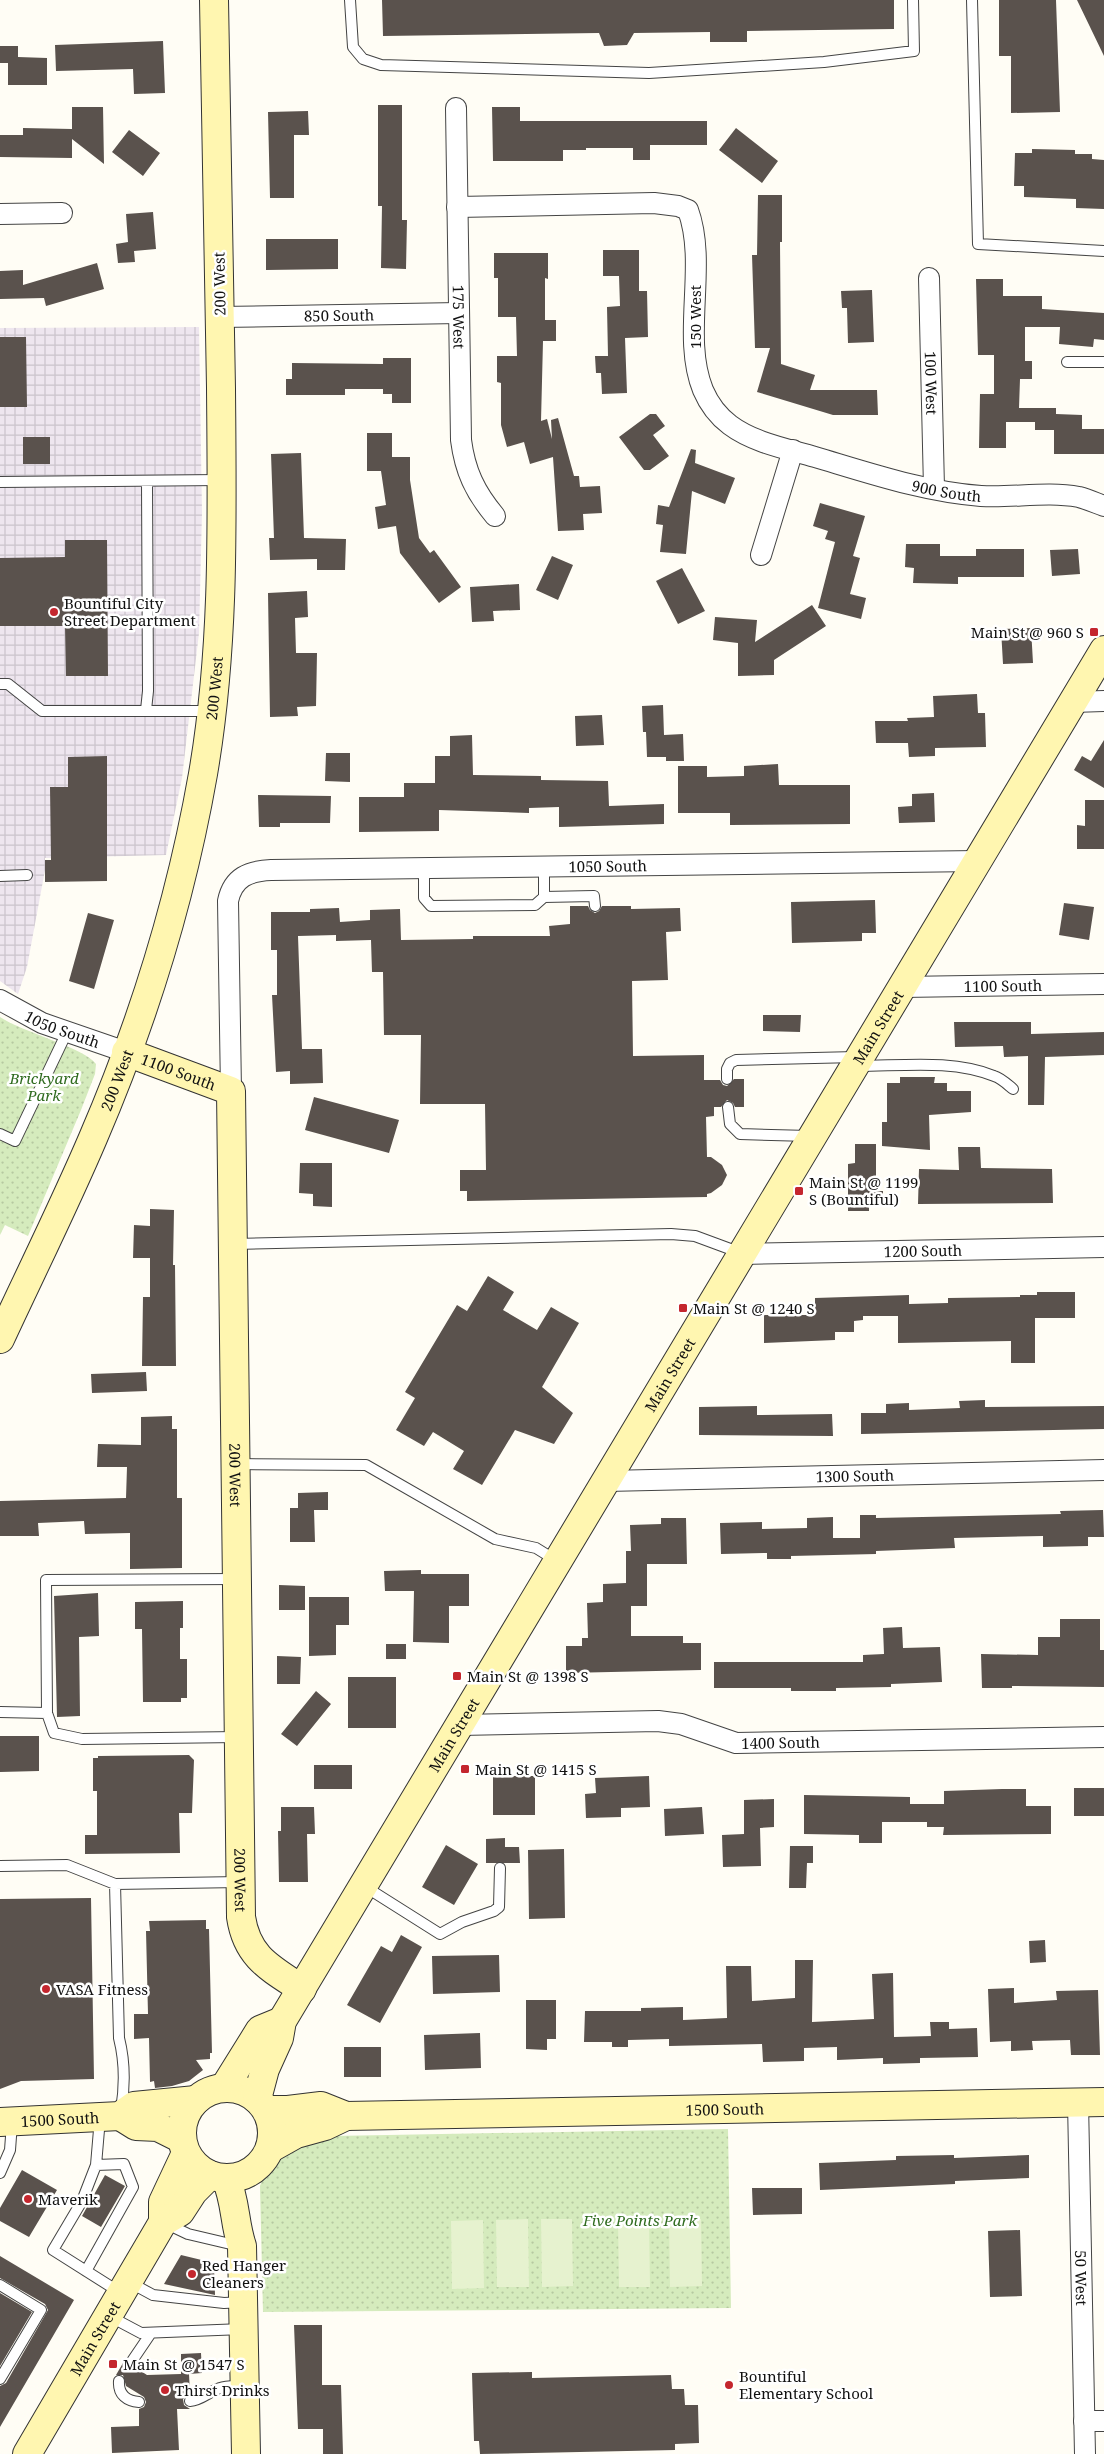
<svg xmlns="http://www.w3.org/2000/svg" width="1104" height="2454" font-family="'Noto Serif',serif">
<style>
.industrial{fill:url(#industrial-grid)}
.park{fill:url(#park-dots)}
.pitch{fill:#e6f2cf}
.building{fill:#5a524d}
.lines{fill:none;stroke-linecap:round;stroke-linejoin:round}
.lane-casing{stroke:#444;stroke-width:12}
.street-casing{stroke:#444;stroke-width:22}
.secondary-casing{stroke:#333;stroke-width:30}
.lane{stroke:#fff;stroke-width:10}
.street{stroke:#fff;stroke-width:20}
.secondary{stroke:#fff6b0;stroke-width:28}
.poi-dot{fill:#c4262e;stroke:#fff;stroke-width:2}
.labels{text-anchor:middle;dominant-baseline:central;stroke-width:5;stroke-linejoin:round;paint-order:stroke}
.street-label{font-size:15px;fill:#111;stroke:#fff}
.poi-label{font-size:15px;fill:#111;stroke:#fff;text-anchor:start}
.park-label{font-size:15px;font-style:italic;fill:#2f6b1f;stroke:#fff}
</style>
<defs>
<pattern id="industrial-grid" width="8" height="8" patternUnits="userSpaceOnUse" patternTransform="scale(1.25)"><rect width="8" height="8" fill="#eee6ef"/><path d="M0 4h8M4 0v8" fill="none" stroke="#cbc4cc"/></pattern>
<pattern id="park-dots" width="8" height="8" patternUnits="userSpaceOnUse" patternTransform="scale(1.25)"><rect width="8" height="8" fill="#d5ebbd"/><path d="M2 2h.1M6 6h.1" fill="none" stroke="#b6c8a1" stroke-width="1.8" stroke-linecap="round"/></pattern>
</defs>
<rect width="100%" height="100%" fill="#fffdf5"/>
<path class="industrial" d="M199,327L202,512L199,633L182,778L166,855L45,858V870L27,967L18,994L0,981V328Z"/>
<path class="park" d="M0,1017C22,1032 85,1048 96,1064L95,1074L81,1110L28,1236L5,1225L0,1235Z
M728,2129L731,2308L263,2312L260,2186C272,2151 302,2146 333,2136Z"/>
<path class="pitch" d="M528,2219L529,2287H497L496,2220Z
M541,2219H572L573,2286L542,2287Z
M649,2219L650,2287H619L618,2220Z
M669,2219H701L702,2286L670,2287Z
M483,2220L484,2288L452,2289L451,2221Z"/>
<path class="building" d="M382,0H894V29L747,31V42H710V32L634,33L627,45L604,46L599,33L383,36Z
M999,0H1056L1060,112L1011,113V56H999Z
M1077,0H1104V56Z
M163,41L165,93L134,94L133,69L56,71L55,45Z
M0,46H18V57L47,58V85H8V63H0Z
M378,105H402V220H407L406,269L381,268L382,206H378Z
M72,107H103L104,164L72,139V158L0,157V135H23V128L72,129Z
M492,107H520V121H707V145H650V160H633V148H586V150H563V161H493Z
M308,111L309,135H294V198H270L268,112Z
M736,128L778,161L762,183L719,150Z
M129,130L160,153L143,176L112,152Z
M1032,149L1075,150V154H1092V159L1104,160V209L1076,208V199L1024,197V186H1014L1015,153H1032Z
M758,195H782V242H780L781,364L815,375L810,390H877L878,415H833L757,392L770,348H755L752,255H757Z
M153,212L156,249L134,251L135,262L118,263L116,244L128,242L126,214Z
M266,239H338V269L266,270Z
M603,250H639V291H647L648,337L625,338L627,393L602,394L601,373H596L595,356H608L607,307L620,306L619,276H603Z
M494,253H548V279L545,278V320H556V341H543L541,421L547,419L552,439L551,420L558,418L574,476H579L580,487L600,486L602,513L583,514L584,530L558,531L553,457L530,464L524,442L507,447L501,425V383L497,382V356H517L516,317H498V278H494Z
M97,263L104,289L46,306L44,298L0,299V271L23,270V285Z
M976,279H1003V296H1042V309L1104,313V340L1094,339L1093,347L1059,344L1060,327H1025V361H1032V379H1020L1019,408H1056V414L1082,415V429H1104V454H1054V430H1035V422H1006V448H979L980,394H994V355H978Z
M872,290L874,342L848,343L847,308H842L841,291Z
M0,337H26L27,407H0Z
M383,358H411V403H392V394H383V389H345V395H286V379H292V363L383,364Z
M650,414H656L665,426L653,435L669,456L650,470H644L619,437Z
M367,433H392V457H410V480L419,538L430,553L434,550L461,587L439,603L400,553L396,526L378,529L375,507L386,505L381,471H367Z
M23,437H50V464H23Z
M691,449L696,450L695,463L735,478L725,504L692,491L686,554L660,552L663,525L656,524L658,505L669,507Z
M301,453L304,538L346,539L345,570H317V559L270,560L269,538H274L271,454Z
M820,503L865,516L853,556L860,558L850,594L866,598L861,619L818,608L835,542L825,539L828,531L813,526Z
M65,540H107L108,676H66L65,626H0V558L65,557Z
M906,544H940V556H976V549H1024V577H958V584L913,583L914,568L905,567Z
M1078,549L1080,574L1052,576L1050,550Z
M552,556L573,565L558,600L536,590Z
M682,568L705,611L678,624L656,581Z
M519,584L520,610L493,611L494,621L472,622L470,587Z
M307,591L308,617L295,618L296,653H317L316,706L297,707L298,716L270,717L268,593Z
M812,605L826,626L774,660V675L738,676V643L713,640L715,617L757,620L755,642Z
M1031,628L1033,663L1003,664L1001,629Z
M977,694L978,713H985L986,747L935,748V756L909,757L908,743H876L875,721H908L907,718L934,717L933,696Z
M663,705L664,735L683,734L684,761H666V757H647L646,732H643L642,706Z
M602,715L604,745L576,746L575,716Z
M472,735L473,775L541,776V780L608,781L609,806L664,804V824L559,827V807L529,808V813L439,810V831L359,832V797H404V783H435V756H450V736Z
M1104,740V788L1074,770L1082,756L1091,761Z
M326,753H350V782L325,781Z
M107,756V881L45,882V860H51L50,787H68V757Z
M778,764L779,785H850V824L730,825V813H678V766H707V777L744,776V766Z
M934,793L935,822L899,823L898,807L912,806V794Z
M258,795L331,796L330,823H280V827H259Z
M1085,800H1104V849H1077V825L1085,826Z
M875,900L876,933H862V941L792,943L791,902Z
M1064,903L1094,907L1089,940L1059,935Z
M570,906H588L590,910L595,913L599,911L602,906H631V909L680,908L681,931L666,932L668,980L632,981L633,1056L704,1055V1080H720L723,1085L727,1086L734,1079H744V1107H735L733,1103L727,1100L721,1107H714V1116L706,1117L707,1157H711L722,1165L727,1175L722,1185L711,1193L707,1194V1197L467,1201V1191H460V1170H486L485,1104H420L421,1035H384L383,972H372L371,940L336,941V935L298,936L302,1049H322L323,1083L290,1084V1071L276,1072L272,995H277V950H271V912H310V909L339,908L340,922L370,920V910L400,909L401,940L473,939V936H550L549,926L570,924Z
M88,913L114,920L94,989L69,981Z
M763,1015H801L800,1032L763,1031Z
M954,1022H1031V1034L1104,1032V1055L1045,1057L1044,1105H1028V1056L1004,1057L1003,1046L955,1047Z
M900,1077H935L934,1083H947V1091H971V1112L929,1115L930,1150L882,1146V1122H887V1083H900Z
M314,1097L399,1120L389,1153L305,1130Z
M855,1144H876V1191H883V1206H869V1211H848V1164L855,1163Z
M958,1147H980L981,1168L1052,1169L1053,1203L918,1204L919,1169L959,1170Z
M300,1163H332V1207L313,1206V1194L299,1193Z
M150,1209L174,1210L173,1265H175L176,1366H142L143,1297H150V1258H133L134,1225L150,1226Z
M488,1276L514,1292L503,1310L537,1330L551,1307L579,1323L542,1387L573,1413L554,1444L515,1430L482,1485L453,1469L464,1451L433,1432L424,1446L396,1430L415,1398L405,1392L457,1305L467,1311Z
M1037,1292H1075V1318H1035V1363H1011V1341L898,1343V1316H863V1320L854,1321V1332H835V1340L764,1343V1315H815V1298L909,1295V1304L948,1303V1298L1020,1297V1295H1037Z
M146,1372L147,1391L92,1393L91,1374Z
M985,1400V1407L1104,1406V1429L861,1434V1413H886V1404L909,1403V1410L960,1408L959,1401Z
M757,1406V1415L832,1414L833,1436L699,1435V1407Z
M172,1416V1429H177V1498H182V1568L130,1569V1533L85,1534L84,1521L38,1523L39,1536H0V1501L126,1498L127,1467H97L98,1444L141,1445V1417Z
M328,1492V1510H314L315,1542H290V1508H298V1493Z
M1103,1510L1104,1537H1088V1546L1043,1547V1536L954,1538L955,1548L876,1551V1554L791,1556V1559H767V1553L721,1554L720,1523L762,1522V1529L807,1528V1518L833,1517V1538H860V1515H876V1518L1016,1515L1061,1514L1060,1511Z
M661,1518H686L687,1564H647V1606H631V1636H683V1643H701V1670L566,1673V1646H582V1638H588L587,1603L603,1602V1584L626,1583V1551H631L630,1525L661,1524Z
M421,1570V1574H469V1606H449V1643L413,1642L414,1591H385L384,1571Z
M279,1585L305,1586V1610H279Z
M98,1593L99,1636L79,1637L80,1716L57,1717L54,1596Z
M309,1597H349V1625H336V1655L309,1656Z
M183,1601V1628H180V1659H187V1698H181V1702H143L142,1629H135V1602Z
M1060,1619H1100V1650H1104V1687L1012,1686V1688H982L981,1654L1038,1655V1637H1060Z
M902,1627L903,1648L940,1647L942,1682L891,1684V1687L836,1688V1691H791V1688H714V1662H863V1655L884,1654L883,1628Z
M386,1644H406V1659H386Z
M277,1656L301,1657L300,1684H277Z
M348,1677H396V1728H348Z
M316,1691L331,1704L297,1746L281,1734Z
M0,1736H39V1771L0,1772Z
M189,1755L194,1760L192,1813H179L180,1853L85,1854V1835H97V1791H93V1758H98V1756Z
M314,1765H352V1789H314Z
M493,1776H535V1815H493Z
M649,1776L650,1807L621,1808V1817L586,1818L585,1794L596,1793L595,1778Z
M1074,1788H1104V1816H1074Z
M1002,1789H1026V1806H1051V1834L943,1835L944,1827H927V1822H882V1843H859V1835L804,1834V1795L910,1797V1804H944V1791Z
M774,1799V1827L760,1828L761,1866L723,1867L722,1835L744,1834V1800Z
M281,1807H314L315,1834H307L308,1882H279L278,1831H281Z
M702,1807L704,1834L665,1836L664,1809Z
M505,1838V1847H519L520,1863H486V1839Z
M446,1845L478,1864L454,1905L422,1887Z
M790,1846H813V1863H807L806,1888H789Z
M564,1849L565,1918L529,1919L528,1850Z
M91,1898L94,2079L21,2081L0,2089V1899Z
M206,1920V1929H209L212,2053H210V2059L196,2060L203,2070L189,2081L172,2086L155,2088L154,2081L150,2082L149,2038L134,2039V2014H148L146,1931H150L149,1921Z
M401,1935L422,1947L380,2023L347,2005L381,1946L392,1952Z
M1045,1940L1046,1962L1030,1963L1029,1941Z
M499,1955L500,1992L433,1994L432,1956Z
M795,1960H813L812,2022L874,2019L872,1974L893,1973L894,2037L931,2036L930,2022H949V2029L977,2028L978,2057L920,2058V2063L883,2064V2058L837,2060V2047L804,2048V2061L763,2062L762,2044L669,2046V2039L628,2040V2047H612V2042H584L585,2011H641V2008L683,2007V2020L727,2018L726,1966H751L752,2001L795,1998Z
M1014,1988V2003L1057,2000L1056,1991L1098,1990L1100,2055H1071L1070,2040L1032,2041L1033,2050L1011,2051V2041L990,2042L988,1989Z
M526,2000H556V2039H547V2050L526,2049Z
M480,2033L481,2068L425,2070L424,2035Z
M344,2047H381V2077H344Z
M954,2155V2158L1029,2155V2178L955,2181V2184L820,2190L819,2163L896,2160V2156Z
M22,2170L57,2190L29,2237L0,2221V2208Z
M105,2175L125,2186L101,2227L82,2216Z
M752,2188H802V2214L753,2215Z
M1020,2230L1022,2296L990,2297L988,2231Z
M181,2255L214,2263L215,2295L164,2284Z
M0,2256L74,2300L0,2427V2386L6,2383L48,2310L45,2304L0,2278Z
M0,2293L32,2312L0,2366Z
M294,2325H322V2385H341L343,2454H323V2429H298Z
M201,2353L202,2373L189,2374L190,2394L183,2399L184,2405L190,2409H177L179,2450L112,2453L111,2427L139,2426V2409L144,2407L146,2402L144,2397L126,2386L123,2375H116L123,2363L127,2370L136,2368L147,2375L181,2374V2354Z
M532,2372V2378L671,2375L672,2389H684L685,2405H698L699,2443L675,2444V2450L480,2454L479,2441H474L472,2373Z"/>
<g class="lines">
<defs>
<path id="lane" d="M350,0L353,47L363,59L381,65L649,73L824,62L914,51L913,0
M972,0L978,244L1104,251
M1067,362H1104
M0,482L221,480
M0,684H8L42,711H210
M146,710L148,691L147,482
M424,868V898L431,906L535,905L544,897V867
M0,876L27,875
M544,897L594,896L595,906
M858,1066C901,1066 953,1059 994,1076C1001,1078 1007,1084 1013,1089
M727,1079V1069L730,1063L736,1060L856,1057
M728,1107L730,1124L740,1134L809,1136
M0,1134L15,1141L67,1032
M234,1244L671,1234L695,1236L741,1253
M236,1464L366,1465L495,1539L536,1548L557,1561
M236,1579L46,1580L47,1713L54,1733L82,1739L238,1737
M0,1712L47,1713
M0,1866L67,1865L115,1884L240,1882
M115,1884L119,2038C125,2062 125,2086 121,2110
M364,1886L440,1934L462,1922L494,1911L499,1907L500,1868
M100,2118L96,2165L82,2201L53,2250L121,2293
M0,2173L10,2150L12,2123
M167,2224L188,2234L239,2246
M86,2271L133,2187L124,2164L96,2165
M129,2282L153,2295L224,2303L243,2302
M0,2285L41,2310L0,2379
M109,2316L141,2333L243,2329
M130,2364L151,2333
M119,2381C118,2395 127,2401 139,2402
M190,2401C202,2400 208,2392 220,2388C227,2385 236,2386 245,2386"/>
<g id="street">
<path id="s1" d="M456,108L461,440C465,471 475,492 495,516"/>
<path id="s2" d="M457,207L654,203L678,206L688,210C708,265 681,336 703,390C709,404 718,416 730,425C754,443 788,449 815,457C869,473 925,492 981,496C1013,498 1047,491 1079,497C1087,499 1096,503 1104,506"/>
<path d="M0,214L62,213"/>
<path id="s3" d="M929,278L934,488"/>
<path id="s4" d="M219,317L459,313"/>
<path d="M761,555L793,450"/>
<path d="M1073,702L1104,701"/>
<path id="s5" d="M902,987L1104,984"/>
<path id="s6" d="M0,1000L42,1023L126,1052"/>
<path id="s7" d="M231,1091L228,901C233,877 249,871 271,870L978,861"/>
<path id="s8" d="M742,1254L1104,1247"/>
<path id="s9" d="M606,1481L1104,1470"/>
<path id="s10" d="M460,1725L658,1721L681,1724L736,1743L1104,1737"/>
<path id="s11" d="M1078,2102L1085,2454"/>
<path d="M1084,2421H1104"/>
</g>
<g id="secondary">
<path id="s12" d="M126,1052L231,1091L241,1917C247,1957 270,1968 302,1989"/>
<path id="s13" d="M0,1339C31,1272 64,1206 93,1138C143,1022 181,899 203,774C225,646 222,517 221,388C219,258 216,129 214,0"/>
<circle cx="227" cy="2133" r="45"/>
<path d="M224,2088L260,2030L282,2021"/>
<path id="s14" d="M257,2099L265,2069L279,2038L282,2021L1104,650"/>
<path id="s15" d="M267,2110H288L321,2106L346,2116L1104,2102"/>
<path d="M120,2116L136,2126L158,2127L182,2139"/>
<path id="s16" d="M0,2122L120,2116L134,2106L196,2100"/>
<path d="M271,2148L296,2134L325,2126L346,2116"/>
<path d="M226,2179C236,2201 234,2223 242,2246L246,2454"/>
<path d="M163,2222V2202L186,2153"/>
<path id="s17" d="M27,2454L163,2222L180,2212L193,2192L210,2175"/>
</g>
</defs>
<use href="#lane" class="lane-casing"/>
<use href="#street" class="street-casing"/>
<use href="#secondary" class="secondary-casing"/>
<use href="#lane" class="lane"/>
<use href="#street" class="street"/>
<use href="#secondary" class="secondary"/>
</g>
<g class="poi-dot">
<circle cx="54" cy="612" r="5"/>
<rect x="1089" y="627" width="10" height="10" rx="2.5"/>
<rect x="794" y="1186" width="10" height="10" rx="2.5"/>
<rect x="678" y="1303" width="10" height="10" rx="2.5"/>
<rect x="452" y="1671" width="10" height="10" rx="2.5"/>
<rect x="460" y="1764" width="10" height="10" rx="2.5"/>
<circle cx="46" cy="1989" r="5"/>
<circle cx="28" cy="2199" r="5"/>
<circle cx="192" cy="2274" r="5"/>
<rect x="108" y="2359" width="10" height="10" rx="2.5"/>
<circle cx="729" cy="2385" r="5"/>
<circle cx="165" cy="2390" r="5"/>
</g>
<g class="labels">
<g class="street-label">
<text transform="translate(219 284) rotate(-91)">200 West</text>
<text stroke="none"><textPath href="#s4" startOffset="120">850 South</textPath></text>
<text stroke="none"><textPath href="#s1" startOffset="209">175 West</textPath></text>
<text transform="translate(695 317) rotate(-90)">150 West</text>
<text stroke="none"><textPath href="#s3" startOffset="105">100 West</textPath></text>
<text stroke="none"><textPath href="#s2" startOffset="686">900 South</textPath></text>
<text stroke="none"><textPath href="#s13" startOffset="689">200 West</textPath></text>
<text stroke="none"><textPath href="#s7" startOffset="585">1050 South</textPath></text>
<text stroke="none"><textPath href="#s5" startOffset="101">1100 South</textPath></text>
<text stroke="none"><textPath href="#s14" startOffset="1241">Main Street</textPath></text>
<text stroke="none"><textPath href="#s6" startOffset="69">1050 South</textPath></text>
<text stroke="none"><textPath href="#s12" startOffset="56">1100 South</textPath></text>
<text stroke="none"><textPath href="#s13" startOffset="284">200 West</textPath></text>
<text stroke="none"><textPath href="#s8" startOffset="181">1200 South</textPath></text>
<text stroke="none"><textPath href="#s14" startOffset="836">Main Street</textPath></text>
<text stroke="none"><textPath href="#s12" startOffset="496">200 West</textPath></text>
<text stroke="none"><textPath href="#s9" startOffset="249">1300 South</textPath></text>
<text stroke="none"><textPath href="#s14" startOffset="416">Main Street</textPath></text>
<text stroke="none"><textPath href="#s10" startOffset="324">1400 South</textPath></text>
<text stroke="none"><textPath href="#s12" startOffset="901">200 West</textPath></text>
<text stroke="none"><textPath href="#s15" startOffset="460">1500 South</textPath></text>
<text stroke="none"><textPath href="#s16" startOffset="60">1500 South</textPath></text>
<text stroke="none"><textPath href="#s11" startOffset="176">50 West</textPath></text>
<text stroke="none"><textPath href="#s17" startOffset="134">Main Street</textPath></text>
</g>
<g class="poi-label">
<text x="64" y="603">Bountiful City<tspan x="64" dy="17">Street Department</tspan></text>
<text x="1084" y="632" text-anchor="end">Main St @ 960 S</text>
<text x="809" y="1182">Main St @ 1199<tspan x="809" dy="17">S (Bountiful)</tspan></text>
<text x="693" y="1308">Main St @ 1240 S</text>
<text x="467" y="1676">Main St @ 1398 S</text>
<text x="475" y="1769">Main St @ 1415 S</text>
<text x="56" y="1989">VASA Fitness</text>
<text x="38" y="2199">Maverik</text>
<text x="202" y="2265">Red Hanger<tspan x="202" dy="17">Cleaners</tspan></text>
<text x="123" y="2364">Main St @ 1547 S</text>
<text x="739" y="2376">Bountiful<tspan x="739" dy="17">Elementary School</tspan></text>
<text x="175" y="2390">Thirst Drinks</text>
</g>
<g class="park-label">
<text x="44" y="1078">Brickyard<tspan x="44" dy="17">Park</tspan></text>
<text x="640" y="2220">Five Points Park</text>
</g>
</g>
</svg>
